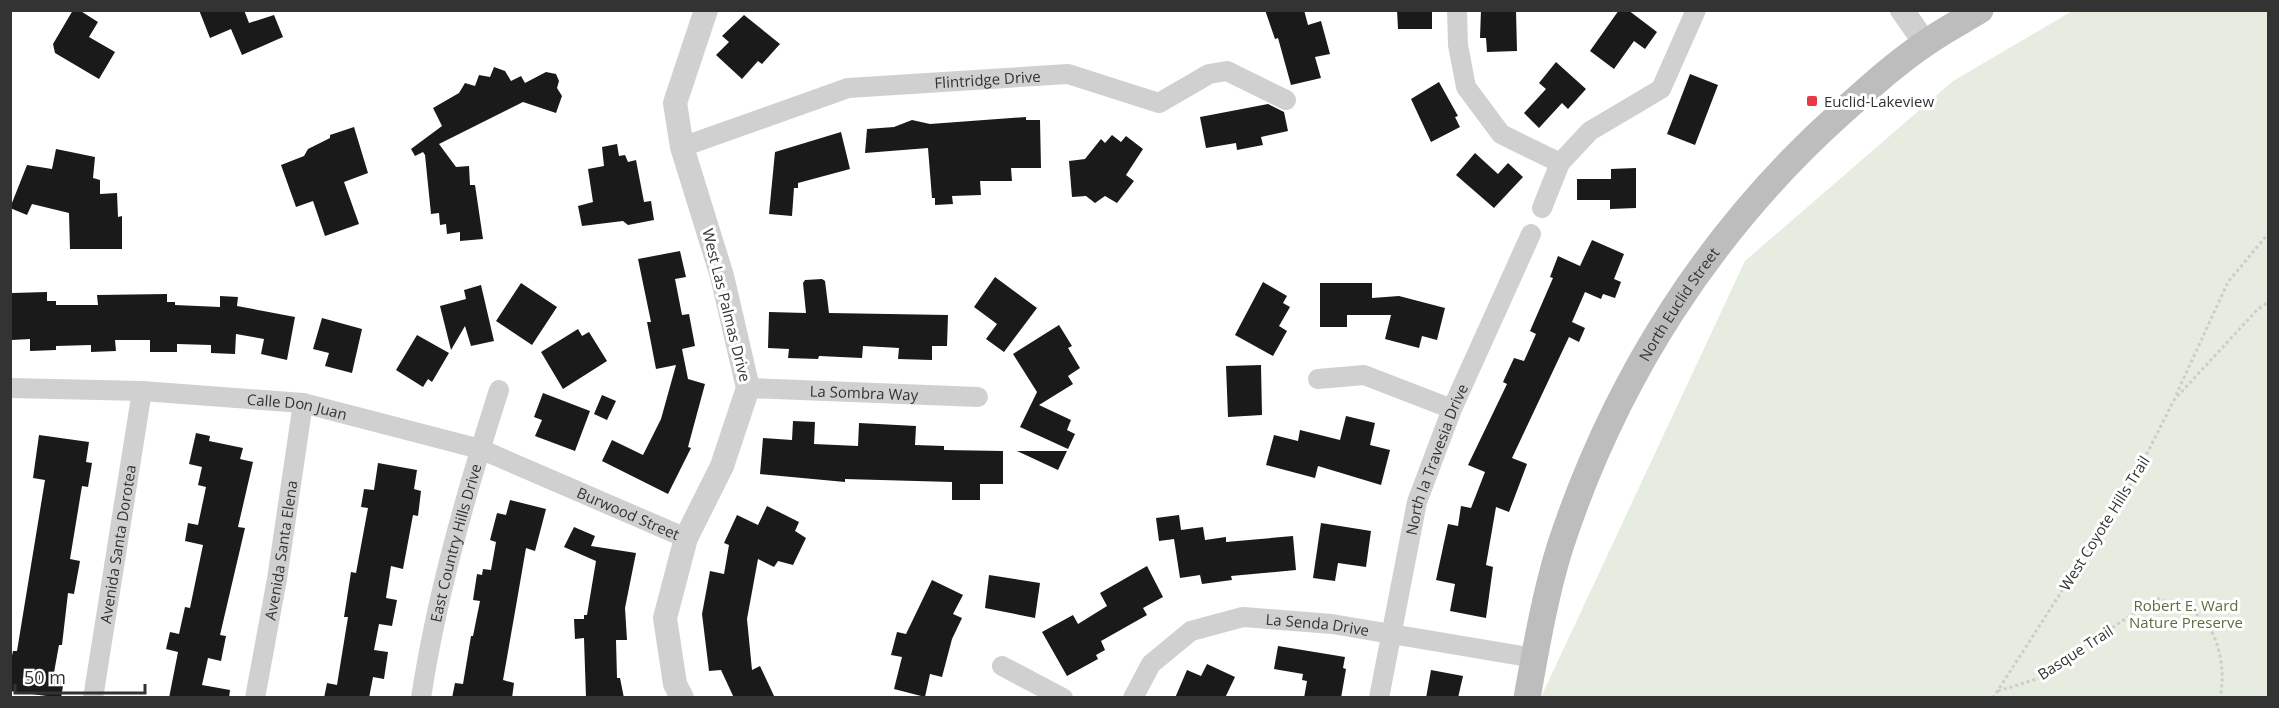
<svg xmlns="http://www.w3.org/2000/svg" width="2279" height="708" font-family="'Open Sans',sans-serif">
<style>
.green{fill:#e6ecdf}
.building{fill:#1a1a1a}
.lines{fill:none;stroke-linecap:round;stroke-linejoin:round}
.path{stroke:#cdcdcd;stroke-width:3;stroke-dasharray:3 3;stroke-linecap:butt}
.minor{stroke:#d0d0d0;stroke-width:20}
.tertiary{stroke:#d0d0d0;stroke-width:24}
.secondary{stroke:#bdbdbd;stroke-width:27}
.poi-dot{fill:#e63946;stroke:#fff;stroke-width:2}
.labels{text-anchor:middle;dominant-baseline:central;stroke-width:6;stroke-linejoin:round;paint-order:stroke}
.street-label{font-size:15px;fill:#333;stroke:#fff}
.poi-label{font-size:15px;fill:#333;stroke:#fff;text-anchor:start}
.park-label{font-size:15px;fill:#56703f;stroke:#fff}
</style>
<rect width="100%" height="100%" fill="#fff"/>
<path class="green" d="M2074,10L2268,11V697H1541L1745,261L1953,81Z"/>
<path class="building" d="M73,10H79L98,22L89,37L115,52L99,79L55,53L53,44Z
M199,10H244L249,23L274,15L283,37L242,55L231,29L210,38Z
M1265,10H1304L1308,25L1321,21L1330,54L1315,57L1321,78L1291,85L1278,38L1275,39Z
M1397,10H1432V29H1398Z
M1481,10H1516L1517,51L1487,52L1486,38H1480Z
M1619,10H1628L1657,32L1645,49L1634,41L1614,69L1590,51Z
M744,15L780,44L762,64L758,61L742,79L716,55L729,42L722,36Z
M1556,62L1586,89L1568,109L1562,103L1539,128L1524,113L1546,89L1539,83Z
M494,67L505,71L511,81L521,76L525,83L546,72L556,74L559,81L557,88L562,96L556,113L523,102L439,144L456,167L469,166L470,185H475L483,239L460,241V232L447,234L446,224L440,225L439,213L431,214L425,155L423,152L415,156L411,149L442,126L433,108L459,93L465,83L475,86L479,75L490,77Z
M1690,74L1718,85L1695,145L1667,134Z
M1439,82L1458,116L1455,117L1460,127L1431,142L1411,99Z
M1268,104L1284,112L1288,131L1261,137L1263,145L1237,150L1236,143L1206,148L1200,117Z
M1026,117V120H1040L1041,168H1011L1012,181H980L981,195L952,196L953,204L935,205V198H932L928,148L865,153L867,129L894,127L912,120L930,124Z
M354,127L368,173L344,182L359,224L325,236L313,201L296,207L281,165L304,156L308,149L330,138V135Z
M841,132L850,169L798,183V188H794L792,216L769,214L775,152Z
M1112,135L1121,142L1126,136L1143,149L1126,175L1134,181L1117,203L1105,196L1095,203L1086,196L1072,197L1069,161L1085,159L1101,139L1105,143Z
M617,144L619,156L625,155L628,162L636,160L644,202L651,201L654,220L628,225L623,221L582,226L578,206L593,202L588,169L604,166L602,147Z
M56,149L95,157L93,178L100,180V194L117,193L118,217L122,216V249H70L69,213L32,204L27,215L10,208L27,165L52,169Z
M1475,153L1498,174L1508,163L1523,177L1494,208L1456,175Z
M1636,168V208L1610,209V200H1577V179H1611V169Z
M1592,240L1624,254L1614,279L1621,282L1615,298L1603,294L1601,299L1585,292L1572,322L1585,328L1579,342L1569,337L1512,458L1527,464L1509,512L1496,507L1486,565L1493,567L1486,618L1450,611L1455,584L1436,580L1448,524L1458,526L1461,506L1471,508L1485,472L1468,465L1507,384L1503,382L1514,358L1524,361L1536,334L1530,331L1553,278L1550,277L1558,256L1580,266Z
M680,251L686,277L675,279L682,315L689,314L695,346L682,349L688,379L705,384L688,447L691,448L668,494L602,461L612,440L643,455L661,419L676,365L656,369L647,322H651L638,259Z
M995,277L1037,308L1004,352L986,339L997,324L974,307Z
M822,279L825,281L829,313L948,315L947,346H932V360L898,359L899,348L863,346L862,358L819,356L818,359L788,358L789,349L768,348L769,312L806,313L803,283L805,280Z
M1263,282L1287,296L1283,303L1290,307L1279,326L1287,331L1273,356L1235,335Z
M521,283L557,307L532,345L496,321Z
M1320,283H1372V298L1399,296L1445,308L1437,340L1422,336L1419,348L1385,339L1391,315H1347V327H1320Z
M481,285L494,341L471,346L465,326L451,350L440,306L466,299L464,290Z
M47,292V301H56V305H98L97,295L167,294V302H175V305L220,307V296L238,297L237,306L295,317L287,360L261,354L264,339L236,334L235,354L211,353V345L177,344V352H150V340H115L116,351L91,352V345L56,346V350L30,351V339L12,340V293Z
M322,318L362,329L352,373L325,366L329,353L313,349Z
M1059,325L1072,346L1068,348L1080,368L1068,376L1073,384L1039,405L1071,420L1067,430L1075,434L1068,449L1020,427L1037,392L1013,354Z
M578,329L582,336L589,332L607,361L563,389L541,352Z
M417,335L449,353L432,382L428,379L423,387L396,370Z
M1261,365L1262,415L1228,417L1226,366Z
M543,393L590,411L575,451L535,436L542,420L534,417Z
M602,395L616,401L607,420L594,414Z
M1346,416L1375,423L1370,445L1390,450L1381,485L1318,466L1315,478L1266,465L1274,435L1298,441L1300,430L1340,440Z
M793,421L815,422L814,444L858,446L859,423L916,426L915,445L944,446V450L1003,451V484H980V500H952V482L845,479V482L760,474L763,438L792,440Z
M196,433L210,436L209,441L243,448L240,459L253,462L238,527L245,528L220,635L226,636L221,661L208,658L202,685L230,690L229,698H169L178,652L166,649L170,632L179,634L185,607L190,608L203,545L185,541L188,523L198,525L206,487L198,485L202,467L189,464Z
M39,435L89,442L86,462L92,463L88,487L82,486L70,559L80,561L74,594L68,593L62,645H59L53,678L64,680L61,698L10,691V665L13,651H17L45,480L33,478Z
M1017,451H1067L1058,470Z
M378,463L417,470L414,489L421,491L418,516L413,515L403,569L391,566L386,598L397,600L392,626L379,624L374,650L388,652L384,679L373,677L369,698H324L327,683L337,685L348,617H344L351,572L356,573L368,508L361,507L364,489L374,490Z
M510,500L546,509L535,551L526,548L516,606L503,680L514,683L512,698H452L455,683L463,684L471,636H473L480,601L473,600L477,574L482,575L483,569L491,570L496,542L490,540L497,513L506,515Z
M767,506L799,522L795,531L806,538L793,565L778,561L774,567L758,559L747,619L752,670L760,666L775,698H734L721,670L709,671L702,614L710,571L724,574L729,545L724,543L737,515L758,525Z
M1179,515L1181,530L1203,527L1205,540L1226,537V542L1293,536L1296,570L1231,576L1232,580L1202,584L1200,575L1180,578L1174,539L1159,541L1156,518Z
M1321,523L1371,531L1366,567L1338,563L1335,581L1313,578Z
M574,527L595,536L591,546L636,553L625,608L627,640H616L617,678H620L624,698H586L584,638L575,639L574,619H584V615H587L596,561L564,547Z
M1147,566L1163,597L1143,608L1147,615L1101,641L1105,650L1096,655L1098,659L1067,676L1042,632L1073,615L1078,624L1107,606L1100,593Z
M989,575L1040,583L1035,618L985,608Z
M932,580L963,595L953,614L962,618L952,639L942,677L930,674L925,697L894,689L902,657L891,655L897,632L906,634Z
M1278,646L1345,657L1343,668L1346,669L1341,698H1304L1307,681L1302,680L1303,674L1274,669Z
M1207,664L1235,677L1225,698H1175L1187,670L1201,676Z
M1431,670L1463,676L1458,698H1426Z"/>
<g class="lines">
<path class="path" d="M2176,395L2228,282L2268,234
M1998,691L2037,679L2156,598C2168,603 2185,607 2196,614C2220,630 2226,672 2220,698
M1993,698L2134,479L2174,400L2257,310L2268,302"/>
<g class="minor">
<path d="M1457,10L1458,45L1466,87L1501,134L1560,163"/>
<path id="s1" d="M682,147L848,88L1068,74L1159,103L1209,74L1227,71L1286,100"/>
<path d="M1542,208L1560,163L1590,131L1661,89L1696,10"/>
<path d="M1318,379L1364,375L1452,409"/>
<path id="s2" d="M10,388L142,391L303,403L480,449L686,538"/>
<path id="s3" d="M748,388L978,397"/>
<path d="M1002,666L1063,698"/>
<path id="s4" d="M93,698L142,391"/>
<path id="s5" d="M255,698L277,579L303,403"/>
<path id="s6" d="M421,698C437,593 467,490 499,390"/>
<path id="s7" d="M1133,698L1151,664L1191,631L1243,617L1332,624L1534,658"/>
<path id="s8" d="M1379,698L1417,502L1452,409L1531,234"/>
</g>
<path class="tertiary" d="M1902,10L1925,43
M682,698L675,684L665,618L686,538L722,466L748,388L722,276L682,147L675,103L706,10"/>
<path class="secondary" id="s9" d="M1527,698C1536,648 1545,595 1560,547C1615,379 1710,230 1842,112C1869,88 1896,63 1926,43C1943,31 1962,21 1980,10"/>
</g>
<rect class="poi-dot" x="1806" y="95" width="12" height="12" rx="3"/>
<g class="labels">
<g class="street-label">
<text stroke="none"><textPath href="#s1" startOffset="316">Flintridge Drive</textPath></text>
<text stroke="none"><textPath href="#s9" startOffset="426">North Euclid Street</textPath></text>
<text transform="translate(727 305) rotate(76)">West Las Palmas Drive</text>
<text stroke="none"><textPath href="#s3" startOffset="116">La Sombra Way</textPath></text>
<text stroke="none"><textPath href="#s2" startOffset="288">Calle Don Juan</textPath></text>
<text stroke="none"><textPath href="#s8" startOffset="246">North la Travesia Drive</textPath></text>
<text stroke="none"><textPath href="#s2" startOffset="638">Burwood Street</textPath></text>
<text transform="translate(2104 523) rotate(-58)">West Coyote Hills Trail</text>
<text stroke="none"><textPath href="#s6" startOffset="159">East Country Hills Drive</textPath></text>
<text stroke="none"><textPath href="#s4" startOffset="156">Avenida Santa Dorotea</textPath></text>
<text stroke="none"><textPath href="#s5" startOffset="150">Avenida Santa Elena</textPath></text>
<text stroke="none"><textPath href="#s7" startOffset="219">La Senda Drive</textPath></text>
<text transform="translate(2075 652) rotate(-33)">Basque Trail</text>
</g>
<g class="poi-label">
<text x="1824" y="101">Euclid-Lakeview</text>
</g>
<g class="park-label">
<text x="2186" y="605">Robert E. Ward<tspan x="2186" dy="17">Nature Preserve</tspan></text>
</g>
</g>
<rect width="2279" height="708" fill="none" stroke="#333333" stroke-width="24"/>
<path d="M15 684v9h130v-9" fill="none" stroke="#333333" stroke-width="3"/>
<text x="24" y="684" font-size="18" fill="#333333" stroke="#ffffff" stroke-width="4.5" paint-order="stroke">50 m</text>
</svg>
